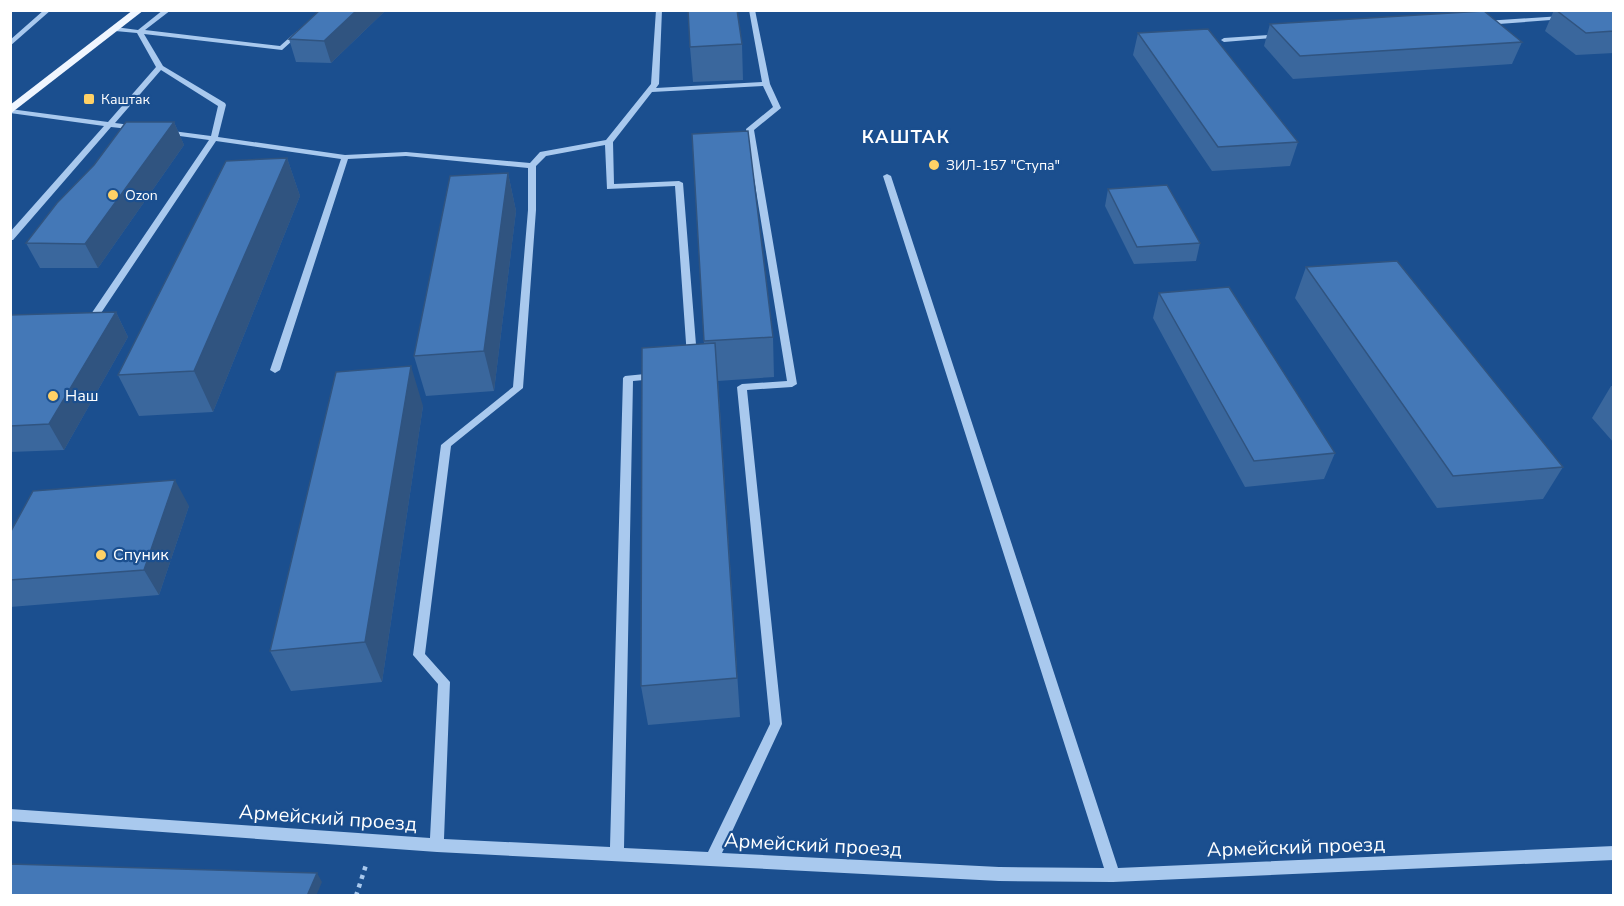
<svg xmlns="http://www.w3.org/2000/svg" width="1624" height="906" font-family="'Nunito Sans',sans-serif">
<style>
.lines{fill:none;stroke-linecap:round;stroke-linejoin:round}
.path{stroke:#a9c9ee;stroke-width:4.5;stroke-dasharray:4 5;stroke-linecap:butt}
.minor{fill:#a9c9ee;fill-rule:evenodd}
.major{fill:#f0f6ff;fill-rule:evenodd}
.wall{fill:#3a679d}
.shaded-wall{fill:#305480}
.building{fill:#4478b7;stroke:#305480;stroke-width:1.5}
.poi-dot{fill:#ffd166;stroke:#1b4f8f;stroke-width:2}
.labels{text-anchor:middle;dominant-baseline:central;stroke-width:4.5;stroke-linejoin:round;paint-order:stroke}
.far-poi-label{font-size:14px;fill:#fff;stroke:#1b4f8f;text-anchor:start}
.poi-label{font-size:16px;fill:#fff;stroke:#1b4f8f;text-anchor:start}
.far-district-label{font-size:18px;font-weight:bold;letter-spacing:1.5px;fill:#fff;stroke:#1b4f8f}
.near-street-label{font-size:20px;fill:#fff;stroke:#1b4f8f}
</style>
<rect width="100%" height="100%" fill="#1b4f8f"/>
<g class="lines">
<path class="path" d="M356,896L366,865"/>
<path class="minor" d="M44,10H51L10,46V40Z
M163,10H171L145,30L280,46L297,31L302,32L282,50L144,34L163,66L225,103L226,105L218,137L345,155L406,152L530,163L540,152L606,140L651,84L656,10H662L659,84L656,88L762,82L749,10H755L770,84L781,108L754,130L797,384L792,387L747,390L782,724L722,853L999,867L1104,868L883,176L887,174L891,176L1118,868L1614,846V860L1113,882L999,881L437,852L10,821V809L430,838L438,684L413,655L441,445L513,387L528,210V168L406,156L348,159L280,370L275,373L270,370L341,159L216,141L93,325H87L85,323L209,140L165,134L161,132L165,130L211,136L218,106L161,70L115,123L138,126V130L111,127L13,240H10V232L104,126L10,113V109L108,122L156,67L137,33L115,31L112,29L115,27L138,30ZM763,86L773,107L746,129L787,381L742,384L737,387L770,724L708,852L624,848L633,381L655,379L660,376L655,373L625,376L623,378L610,847L444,839L450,682L425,654L451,446L523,388L536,210V166L546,156L605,145L607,189L675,186L687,357L692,360L695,359L697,357L683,183L679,181L614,184L613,142L652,92Z
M1562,16L1565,18L1564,19L1485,25L1482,23L1485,21Z
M1281,34L1283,35V37L1224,42L1221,40L1224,38Z"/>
<path class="major" d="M133,10H144L10,114V105Z"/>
</g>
<path class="wall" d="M320,10H386L331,63L296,62L289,39Z
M1554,10H1614V53L1576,55L1545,31Z
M1270,24L1522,42L1512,64L1293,79L1264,46Z
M1138,33L1298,142L1290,166L1212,171L1133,55Z
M742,44L743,80L693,82L690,47Z
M174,122L184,145L98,268H40L26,243Z
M692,134L773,337L774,377L718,381L740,717L648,725L641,686L704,344Z
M287,158L300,196L213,412L139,416L118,375Z
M508,173L516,211L494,391L426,396L414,356Z
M1108,189L1200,243L1196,261L1134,264L1105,206Z
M1306,267L1563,467L1543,499L1437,508L1295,298Z
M1159,293L1335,453L1324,479L1245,487L1153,318Z
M116,312L128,337L64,450L10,452V315Z
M1611,386H1614V443L1592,418Z
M423,406L382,682L291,691L270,651Z
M189,506L159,595L10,607V533Z"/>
<path class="shaded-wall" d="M357,10H386L331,63L324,41Z
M174,122L184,145L98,268L85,244Z
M287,158L300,196L213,412L194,371Z
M508,173L516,211L494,391L484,351Z
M116,312L128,337L64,450L49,424Z
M411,366L423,406L382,682L365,642Z
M175,480L189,506L159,595L144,570Z
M317,873L322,882L316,896H307Z"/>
<path class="building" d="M320,10H357L324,41L289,39Z
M688,10H737L742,44L690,47Z
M1556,10H1614V31L1586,33Z
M1484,11L1522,42L1300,56L1270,24Z
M1208,29L1298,142L1218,147L1138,33Z
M126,122H174L85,244L26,243L57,203L94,165Z
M748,131L773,337L704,341L692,134Z
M287,158L194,371L118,375L226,161Z
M508,173L484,351L414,356L450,176Z
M1167,185L1200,243L1137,247L1108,189Z
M1397,261L1563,467L1453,476L1306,267Z
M1229,287L1335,453L1254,461L1159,293Z
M116,312L49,424L10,426V315Z
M715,343L737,678L641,686L642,348Z
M411,366L365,642L270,651L336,372Z
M175,480L144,570L10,580V533L33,491Z
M10,864L317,873L307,896H10Z"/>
<g class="poi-dot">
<rect x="83" y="93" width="12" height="12" rx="3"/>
<circle cx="934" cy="165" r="6"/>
<circle cx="113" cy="195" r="6"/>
<circle cx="53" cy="396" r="6"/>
<circle cx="101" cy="555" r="6"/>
</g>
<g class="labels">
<g class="far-poi-label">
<text x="101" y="99">Каштак</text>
<text x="946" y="165">ЗИЛ-157 "Ступа"</text>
<text x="125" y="195">Ozon</text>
</g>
<g class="poi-label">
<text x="65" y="396">Наш</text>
<text x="113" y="555">Спуник</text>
</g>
<g class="far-district-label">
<text x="906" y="137">КАШТАК</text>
</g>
<g class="near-street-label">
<text transform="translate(328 818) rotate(4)">Армейский проезд</text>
<text transform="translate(813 845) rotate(3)">Армейский проезд</text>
<text transform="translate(1296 847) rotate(-2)">Армейский проезд</text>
</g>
</g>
<rect width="1624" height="906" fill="none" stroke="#ffffff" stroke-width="24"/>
</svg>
